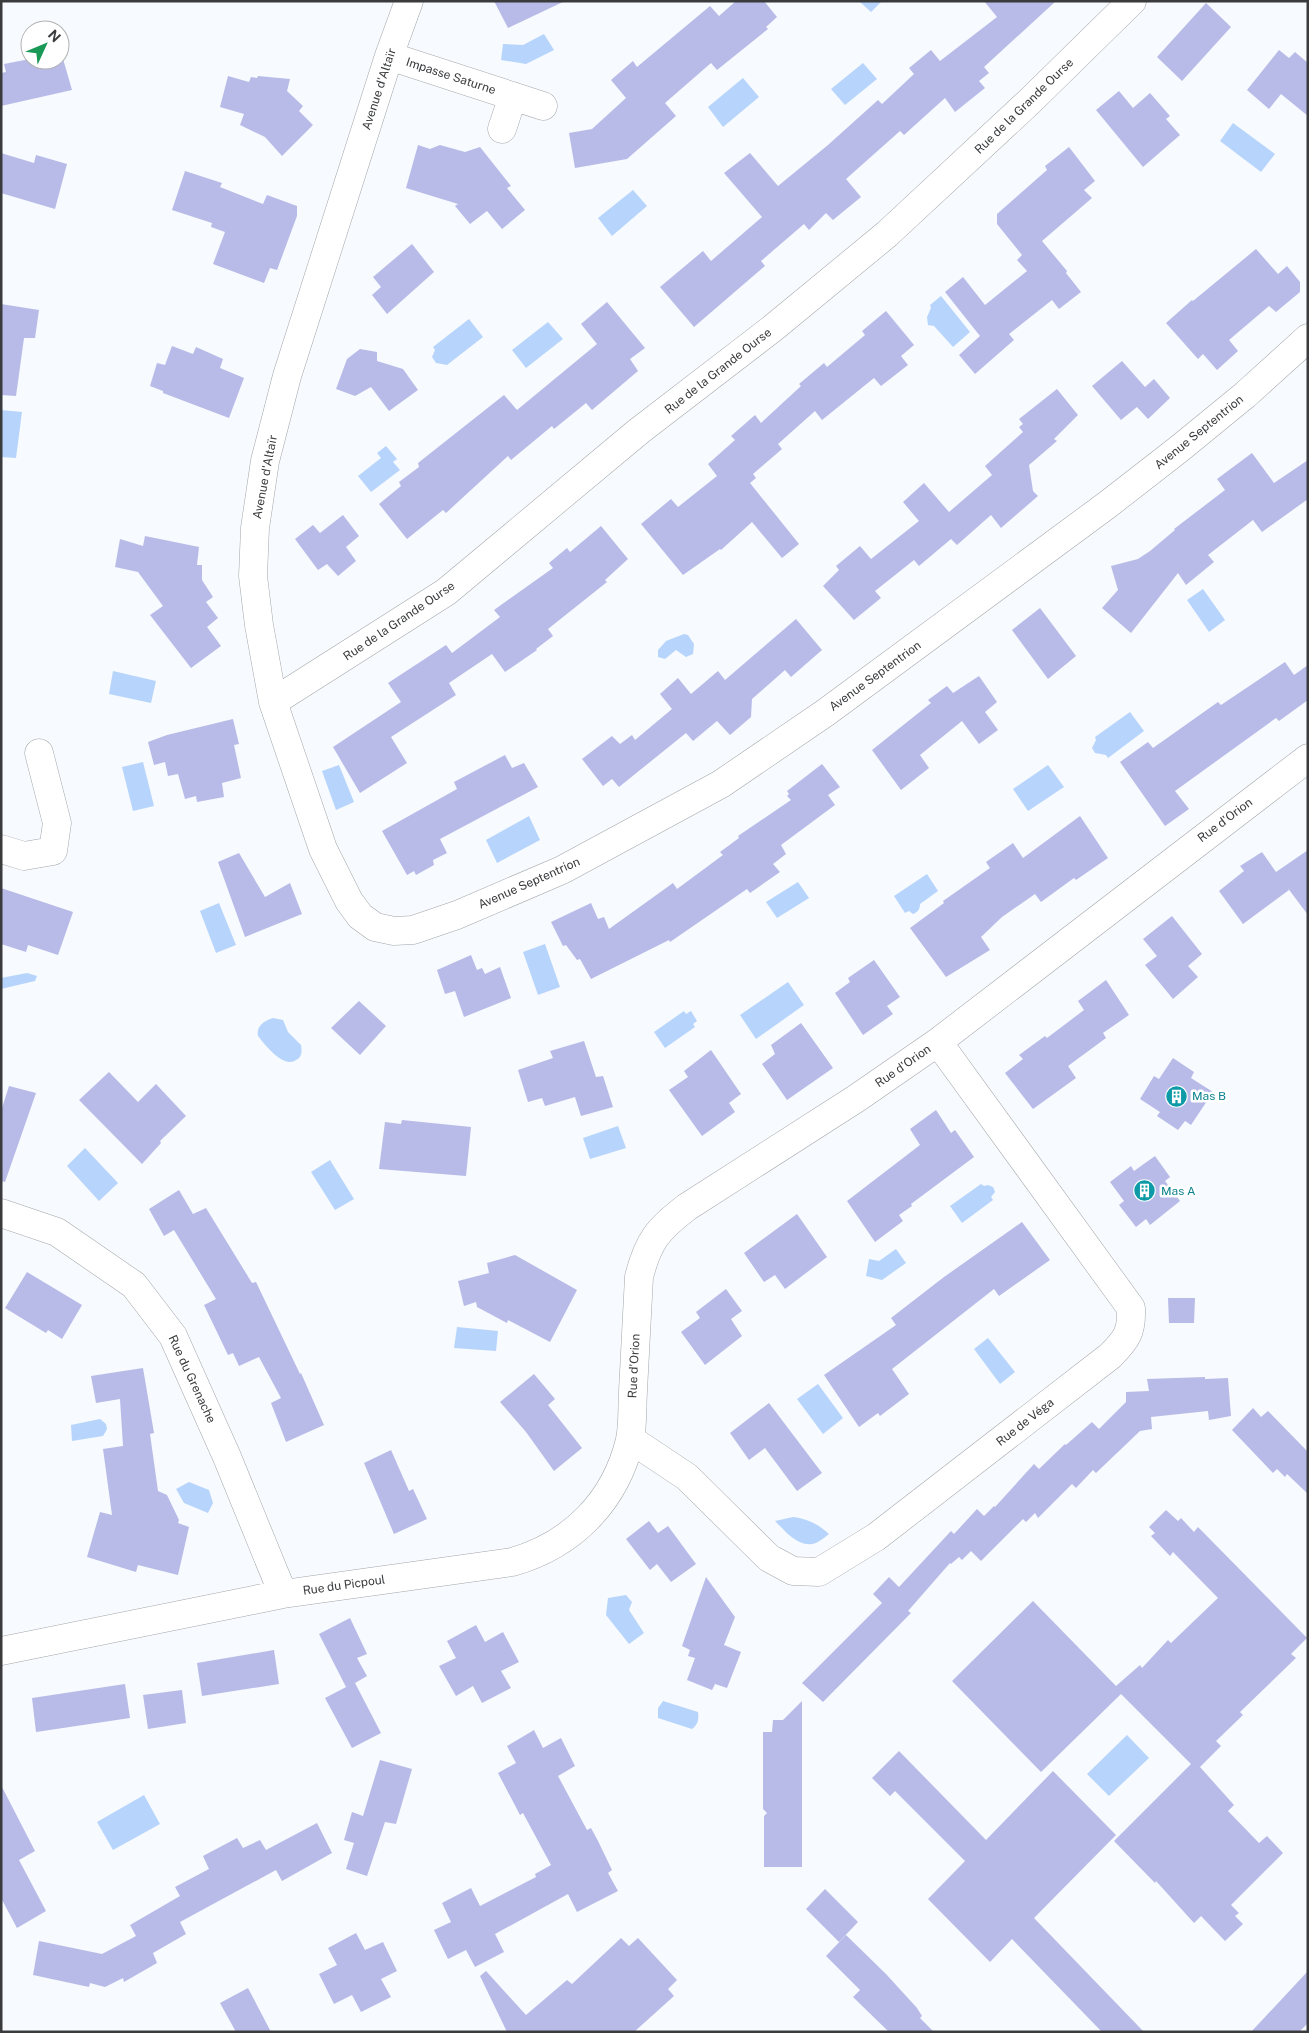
<svg xmlns="http://www.w3.org/2000/svg" width="1309" height="2033" font-family="'Public Sans',sans-serif">
<style>
.water{fill:#b7d5fc}
.building{fill:#b8bbe8}
.lines{fill:none;stroke-linecap:round;stroke-linejoin:round}
.street-casing{stroke:#a3a6a9;stroke-width:29}
.street{stroke:#fff;stroke-width:28}
.labels{text-anchor:middle;dominant-baseline:central;stroke-width:5;stroke-linejoin:round;paint-order:stroke}
.street-label{font-size:12px;fill:#3a3b3d;stroke:#fff}
.culture-label{font-size:12px;fill:#0d838f;stroke:#fff;text-anchor:start}
</style>
<rect width="100%" height="100%" fill="#f7fafe"/>
<path class="water" d="M859,1H882L871,12Z
M544,34L554,50L526,64L501,60L503,44L523,45Z
M863,63L877,79L845,105L831,89Z
M743,78L759,97L723,127L708,107Z
M1233,123L1275,154L1261,172L1220,141Z
M633,190L647,206L612,236L598,218Z
M941,296L970,332L953,347L934,326L928,325L927,317L931,308L930,305Z
M469,319L483,337L447,365L436,363L432,357L435,350L433,347Z
M548,322L563,339L526,368L512,350Z
M1,410L22,412L16,458L1,457Z
M386,446L397,459L393,462L400,470L371,492L358,476L381,458L377,453Z
M1203,589L1225,620L1209,632L1187,600Z
M684,634L688,635L694,644L693,654L686,657L676,650L665,659L658,657V650L666,641Z
M113,671L156,681L151,703L109,694Z
M1130,712L1144,731L1108,758L1106,755L1095,753L1092,748L1096,740L1095,737Z
M143,762L154,806L133,811L122,767Z
M339,765L354,802L336,810L322,771Z
M1048,765L1064,787L1028,811L1013,789Z
M529,816L540,840L497,863L486,840Z
M927,874L938,891L920,904C920,909 918,912 913,914L909,911L905,913L894,896Z
M798,882L809,898L777,918L766,902Z
M219,903L236,945L216,953L200,911Z
M545,944L560,987L538,995L523,952Z
M27,973L37,976L35,981L1,989V978Z
M788,982L804,1005L756,1039L740,1015Z
M684,1011L686,1014L691,1011L697,1021L693,1024L695,1027L665,1048L654,1032Z
M273,1018L283,1020L288,1032L301,1045C302,1051 302,1057 296,1060C284,1069 265,1045 258,1036C256,1026 264,1021 273,1018Z
M618,1126L626,1148L590,1159L583,1138Z
M85,1148L118,1183L99,1201L67,1166Z
M330,1160L354,1199L335,1210L311,1172Z
M981,1184L984,1186L988,1185L993,1187L995,1192L991,1197L993,1200L962,1223L950,1206Z
M896,1249L906,1263L882,1280L866,1276L869,1259L879,1261Z
M457,1327L498,1331L496,1351L454,1348Z
M988,1338L1015,1372L1000,1384L974,1349Z
M818,1384L843,1418L823,1434L797,1399Z
M100,1419L106,1424L107,1429L103,1436L72,1441L71,1425Z
M189,1482L209,1490L213,1503L208,1513L184,1503L176,1489Z
M793,1517C808,1519 818,1524 829,1534C825,1537 820,1541 816,1543C799,1549 785,1531 775,1521Z
M626,1595L632,1602L629,1610L644,1633L629,1644L606,1615L608,1598Z
M663,1701L698,1712C699,1719 698,1725 692,1729L658,1718V1708Z
M1127,1735L1149,1758L1109,1796L1087,1774Z
M144,1795L160,1824L113,1850L97,1822Z"/>
<path class="building" d="M494,1H565L508,28Z
M736,1H764L777,17L766,27L768,29L717,70L711,63L665,103L676,116L627,159L575,168L569,133L592,129L626,98L611,80L633,61L637,67L710,6L719,16Z
M984,1H1056L984,67L989,73L979,81L985,88L955,112L945,98L904,135L900,131L846,179L861,197L833,220L826,213L809,230L804,224L761,261L765,266L694,327L660,287L703,251L711,261L762,217L724,173L750,153L778,186L828,145L878,100L882,104L914,74L909,68L931,50L940,61L997,17Z
M1206,3L1231,27L1182,81L1157,57Z
M1279,50L1289,58L1295,52L1308,63V116L1281,94L1269,109L1247,90Z
M61,52L72,90L1,106V73L6,72L4,64L30,59V60H60Z
M228,76L249,82L251,77L257,78L258,76L290,79L287,91L303,106L299,111L313,125L282,156L265,137L240,125L244,114L220,107Z
M1119,91L1133,108L1150,93L1170,116L1166,119L1180,135L1143,167L1096,110Z
M418,145L430,149L440,145L465,152L480,147L511,186L507,188L525,210L502,229L487,211L470,224L455,206L458,204L406,188Z
M1069,147L1095,181L1084,190L1092,198L1042,241L1067,271L1066,273L1081,292L1059,309L1052,300L1009,334L1014,340L975,374L959,355L980,336L945,292L963,277L985,305L1027,271L1017,260L1022,255L997,224V214L1047,170L1045,166Z
M1,153L34,163L36,155L67,164L55,209L1,193Z
M185,171L222,183L220,187L263,204L267,195L297,206V216L277,270L270,268L264,283L213,264L225,232L211,227L212,223L172,210Z
M412,244L434,272L387,314L372,295L381,287L373,277Z
M1256,249L1278,274L1287,266L1300,282V292L1276,312L1269,306L1229,340L1238,351L1217,370L1203,354L1198,359L1166,323L1192,300L1193,301Z
M607,302L645,348L630,359L638,371L592,410L586,403L554,429L552,426L511,460L508,456L446,513L443,510L407,539L379,504L401,486L399,482L419,467L418,463L504,395L517,410L597,344L581,324Z
M1,304L39,310L35,338H24L16,396L1,395Z
M886,311L914,345L901,356L908,365L881,386L874,378L822,420L815,411L778,444L782,449L753,474L756,478L750,483L799,544L782,558L752,522L721,550L720,549L683,575L641,524L671,499L678,507L717,476L708,464L735,440L731,436L755,415L761,423L801,386L799,384L824,363L827,367L865,335L862,331Z
M172,346L193,354L196,347L223,359L220,368L244,378L229,418L163,393V391L150,386L157,363L165,365Z
M360,349L377,352V361L403,369L418,390L389,411L371,387L355,396L336,389L347,359Z
M1122,361L1145,387L1154,379L1170,398L1148,419L1137,407L1121,420L1092,386Z
M1057,389L1078,415L1054,439L1057,441L1029,465L1033,491L1038,496L1001,528L991,515L957,545L951,539L919,566L914,560L875,591L881,598L854,620L823,586L839,570L836,566L860,546L871,559L919,521L903,502L924,483L949,512L992,475L985,466L1023,432L1019,427L1023,424L1019,419Z
M1252,453L1274,483L1308,460V499L1262,532L1253,520L1208,555L1214,562L1186,585L1178,573L1131,633L1102,608L1118,590L1111,566L1138,559L1150,551L1175,530L1174,529L1225,490L1217,479Z
M343,515L359,536L346,547L356,561L338,576L327,564L318,570L295,539L313,525L320,533Z
M601,526L628,559L605,580L607,582L548,629L553,636L536,649L537,650L505,672L492,654L449,683L456,695L391,737L407,763L360,793L333,747L401,702L388,683L446,645L452,653L500,617L494,610L553,568L549,563L567,548L570,552Z
M145,536L199,547L197,565H202V580L213,597L206,602L218,618L207,627L221,646L191,668L150,615L163,606L138,572L115,567L120,539L143,546Z
M1040,608L1076,656L1048,679L1012,630Z
M796,619L822,650L791,677L785,670L752,699L751,717L730,735L717,721L693,741L686,733L619,787L612,779L603,786L582,759L612,736L620,744L632,735L635,740L672,709L660,694L678,678L691,694L718,671L725,680Z
M1285,662L1294,675L1308,665V700L1279,721L1276,718L1175,791L1189,809L1165,826L1120,762L1148,742L1153,748L1218,702L1221,705Z
M979,676L997,702L985,712L998,730L979,744L962,721L920,755L929,768L901,790L872,750L931,703L928,700L947,686L953,693Z
M233,719L239,744L234,745L241,778L222,783L224,797L197,802L196,796L185,799L178,774L168,776L165,762L154,765L148,742L167,735Z
M505,755L512,768L524,763L538,787L440,839L447,853L433,860L434,865L416,875L414,871L407,875L382,831L457,789L454,782Z
M822,764L840,787L828,795L835,805L781,845L786,854L773,864L780,872L750,893L747,889L670,942L669,940L591,979L580,959L577,960L566,945L563,946L551,922L591,903L598,919L604,917L609,929L673,883L677,889L723,855L720,852L739,838L738,836L791,800L787,796L789,794L787,791Z
M1080,816L1108,858L1076,880L1074,878L1041,902L1035,894L1002,917L981,937L990,950L946,977L910,928L944,903L943,901L990,868L986,862L1013,843L1023,858Z
M1308,850V915L1287,887L1289,890L1243,924L1219,891L1244,871L1240,866L1262,852L1276,872Z
M239,853L265,897L290,883L302,914L245,937L218,862Z
M1,888L73,912L58,955L28,945L26,952L1,944Z
M1172,916L1202,954L1188,966L1198,977L1173,999L1145,965L1157,956L1143,939Z
M471,955L477,970L482,968L485,974L500,967L511,998L464,1017L455,991L445,994L437,970Z
M874,960L900,997L887,1006L893,1014L863,1035L835,993L850,982L848,978Z
M1106,980L1129,1015L1103,1033L1106,1038L1068,1066L1076,1078L1033,1109L1005,1073L1023,1059L1019,1055L1045,1036L1047,1038L1084,1010L1078,1001Z
M359,1001L386,1026L360,1055L331,1028Z
M801,1023L833,1068L787,1100L762,1064L775,1054L771,1045Z
M584,1041L596,1077L603,1076L613,1107L581,1116L575,1097L545,1106L542,1098L528,1102L518,1070L553,1058L550,1051Z
M711,1050L741,1094L729,1103L735,1112L702,1136L669,1090L688,1077L684,1071Z
M1173,1058L1194,1072L1191,1078L1213,1092L1191,1125L1185,1121L1178,1130L1157,1116L1160,1112L1140,1099L1154,1076L1159,1079Z
M109,1072L138,1102L156,1084L186,1116L160,1141L161,1143L142,1164L79,1100Z
M9,1086L36,1093L5,1182L1,1181V1111Z
M936,1110L951,1133L955,1130L974,1157L911,1204L912,1206L899,1215L903,1221L875,1242L847,1201L920,1145L910,1129Z
M402,1120L471,1127L466,1176L379,1169L385,1122L401,1124Z
M1155,1156L1170,1177L1165,1181L1180,1201L1150,1225L1146,1219L1136,1227L1119,1205L1124,1201L1110,1182L1131,1166L1134,1171Z
M179,1190L193,1214L206,1208L252,1283L256,1282L300,1374L301,1373L324,1425L286,1442L271,1403L281,1398L259,1357L239,1366L233,1353L228,1355L204,1305L216,1299L174,1230L164,1236L149,1209Z
M797,1214L827,1257L785,1289L775,1275L764,1282L744,1253Z
M1022,1222L1050,1260L999,1296L994,1289L892,1369L909,1394L880,1416L878,1413L859,1427L824,1375L896,1325L891,1318L944,1277Z
M515,1255L577,1290L550,1342L508,1320L507,1323L477,1307L476,1302L464,1306L458,1281L489,1273L487,1263Z
M27,1272L82,1305L62,1339L48,1330L46,1333L5,1308Z
M726,1289L742,1311L731,1319L742,1336L705,1365L681,1332L700,1318L696,1312Z
M1168,1298H1195L1194,1323H1169Z
M143,1368L154,1433L150,1434L158,1491L167,1495L179,1520L178,1523L189,1527L178,1575L138,1565L136,1572L87,1557L100,1512L112,1515L103,1449L123,1446L120,1399L96,1403L91,1376Z
M534,1374L555,1399L548,1405L582,1448L554,1471L526,1432L500,1402Z
M1205,1377V1379L1228,1378L1231,1416L1209,1420L1208,1411L1151,1417L1152,1429L1140,1431L1096,1473L1093,1470L1076,1488L1072,1484L1038,1518L1035,1513L1026,1522L1023,1519L981,1561L971,1551L962,1560L959,1557L951,1564L950,1563L908,1611L911,1613L823,1702L802,1683L882,1603L873,1594L889,1577L899,1587L951,1531L954,1534L977,1509L984,1516L994,1506L995,1507L1034,1464L1039,1469L1065,1444L1066,1445L1092,1422L1099,1429L1126,1402V1392L1149,1391L1147,1379Z
M769,1403L822,1473L797,1491L765,1448L749,1460L730,1433Z
M1253,1408L1261,1417L1268,1411L1308,1452V1494L1287,1474L1285,1477L1277,1469L1273,1473L1232,1430Z
M391,1450L409,1491L413,1489L427,1519L394,1534L364,1463Z
M1166,1510L1178,1521L1181,1518L1194,1532L1198,1527L1307,1638L1291,1654L1296,1658L1240,1712L1243,1715L1216,1741L1221,1746L1200,1767L1234,1805L1228,1811L1259,1843L1267,1836L1283,1853L1231,1905L1239,1913L1235,1916L1243,1924L1225,1941L1201,1916L1194,1923L1156,1881L1155,1883L1114,1841L1191,1764L1121,1694L1041,1772L952,1681L1033,1601L1116,1686L1140,1665L1142,1668L1168,1640L1171,1643L1218,1598L1173,1552L1170,1556L1151,1536L1155,1533L1149,1527Z
M649,1521L658,1533L668,1526L696,1564L671,1582L657,1564L650,1570L626,1539Z
M706,1577L735,1617L724,1645L741,1652L727,1688L715,1684L712,1690L687,1680L695,1658L688,1656L690,1650L682,1646Z
M350,1618L367,1654L357,1658L367,1676L355,1683L381,1733L352,1748L325,1698L350,1685L346,1687L319,1634Z
M476,1625L485,1642L503,1632L519,1662L501,1671L511,1688L482,1703L473,1686L456,1696L439,1666L456,1658L447,1641Z
M274,1650L279,1684L202,1696L197,1663Z
M125,1684L130,1718L36,1732L32,1698Z
M182,1690L186,1723L148,1729L143,1695Z
M802,1701V1867H764V1816L767,1813L763,1809V1732H772L773,1720H783Z
M534,1730L543,1748L561,1738L575,1766L558,1776L587,1830L591,1828L598,1841L612,1870L608,1873L618,1891L577,1912L568,1894L495,1934L504,1952L475,1967L466,1950L448,1959L434,1930L451,1922L442,1903L471,1888L480,1906L536,1877L535,1874L551,1865L523,1813L520,1815L498,1773L516,1763L507,1746Z
M899,1751L986,1840L1053,1771L1116,1835L1034,1918L1144,2032H1102L1012,1939L990,1962L928,1899L965,1861L895,1791L890,1796L872,1778Z
M380,1760L412,1769L396,1824L385,1822L367,1876L346,1869L354,1843L344,1840L352,1812L363,1816Z
M2,1787L35,1851L19,1860L46,1911L17,1928L1,1898Z
M317,1823L332,1853L282,1881L276,1870L180,1922L186,1934L153,1953L157,1963L124,1982L123,1978L105,1987L90,1983L89,1987L33,1975L39,1941L102,1954L136,1936L130,1925L180,1896L175,1887L209,1869L203,1856L237,1838L243,1848L260,1840L266,1850Z
M825,1889L858,1922L839,1942L806,1909Z
M356,1933L365,1950L383,1942L397,1971L381,1979L391,1997L361,2012L352,1995L334,2004L319,1974L337,1965L328,1948Z
M846,1935L886,1974L917,2008L922,2016L920,2018L934,2032H889L853,1997L860,1990L826,1956Z
M621,1938L629,1946L638,1938L677,1980L668,1989L674,1996L634,2032H507L480,1976L486,1971L526,2015L567,1980L572,1984Z
M1308,1971V2023L1299,2032H1251Z
M248,1988L271,2032H236L220,2003Z"/>
<g class="lines">
<defs>
<path id="street" d="M409,1L389,56L287,376L265,461L255,528L253,576L259,625L273,702L323,849L349,901L360,916L375,927L394,931L413,930L457,915L562,870L721,784L825,713L1107,505L1179,449L1245,395L1308,338
M389,56L543,106
M502,129L513,96
M273,702L446,592L639,431L773,328L887,234L1030,101L1132,1
M1,849L24,856L53,851L57,823L39,753
M1,1213L57,1232L134,1285L173,1336L227,1457L283,1594
M630,1439L687,1477L769,1558L793,1571L819,1572L876,1537L1110,1356C1127,1339 1132,1332 1131,1308L938,1042
M1,1651L283,1594L512,1562C572,1545 615,1502 630,1440C633,1425 632,1407 633,1391C635,1353 637,1315 639,1277C648,1241 658,1229 687,1207L857,1098L938,1042L1308,758"/>
</defs>
<use href="#street" class="street-casing"/>
<use href="#street" class="street"/>
</g>
<defs>
<symbol id="building-disc" viewBox="-11 -11 22 22"><circle r="9.5" fill="#0f9aa8" stroke="#fff"/><path d="M-4-6H4V6H1V3H-1V6H-4ZM-2.5-4.3h1.7v1.8h-1.7ZM.8-4.3h1.7v1.8H.8ZM-2.5-1h1.7V.8h-1.7ZM.8-1h1.7V.8H.8Z" fill="#fff"/></symbol>
</defs>
<g fill-rule="evenodd">
<use href="#building-disc" x="1164" y="1084" width="25" height="25"/>
<use href="#building-disc" x="1132" y="1178" width="25" height="25"/>
</g>
<g class="labels">
<g class="street-label">
<text transform="translate(451 76) rotate(18)">Impasse Saturne</text>
<text transform="translate(379 89) rotate(-72)">Avenue d'Altaïr</text>
<text transform="translate(1024 106) rotate(-44)">Rue de la Grande Ourse</text>
<text transform="translate(718 371) rotate(-38)">Rue de la Grande Ourse</text>
<text transform="translate(1199 432) rotate(-39)">Avenue Septentrion</text>
<text transform="translate(265 477) rotate(-79)">Avenue d'Altaïr</text>
<text transform="translate(399 621) rotate(-34)">Rue de la Grande Ourse</text>
<text transform="translate(875 676) rotate(-36)">Avenue Septentrion</text>
<text transform="translate(1225 820) rotate(-37)">Rue d'Orion</text>
<text transform="translate(529 883) rotate(-24)">Avenue Septentrion</text>
<text transform="translate(903 1066) rotate(-35)">Rue d'Orion</text>
<text transform="translate(634 1366) rotate(-87)">Rue d'Orion</text>
<text transform="translate(192 1379) rotate(65)">Rue du Grenache</text>
<text transform="translate(1025 1422) rotate(-38)">Rue de Véga</text>
<text transform="translate(344 1585) rotate(-8)">Rue du Picpoul</text>
</g>
<g class="culture-label">
<text x="1192" y="1096">Mas B</text>
<text x="1161" y="1191">Mas A</text>
</g>
</g>
<rect width="1309" height="2033" fill="none" stroke="#3a3b3d" stroke-width="5"/>
<g transform="translate(45 45) rotate(46)"><circle r="24" fill="#ffffff" stroke="#b0b1b1"/>
<path d="M0-4L9 19L0 12L-9 19Z" fill="#1a9856"/>
<text y="-8" font-size="14" font-weight="bold" text-anchor="middle" fill="#3a3b3d">N</text>
</g>
</svg>
